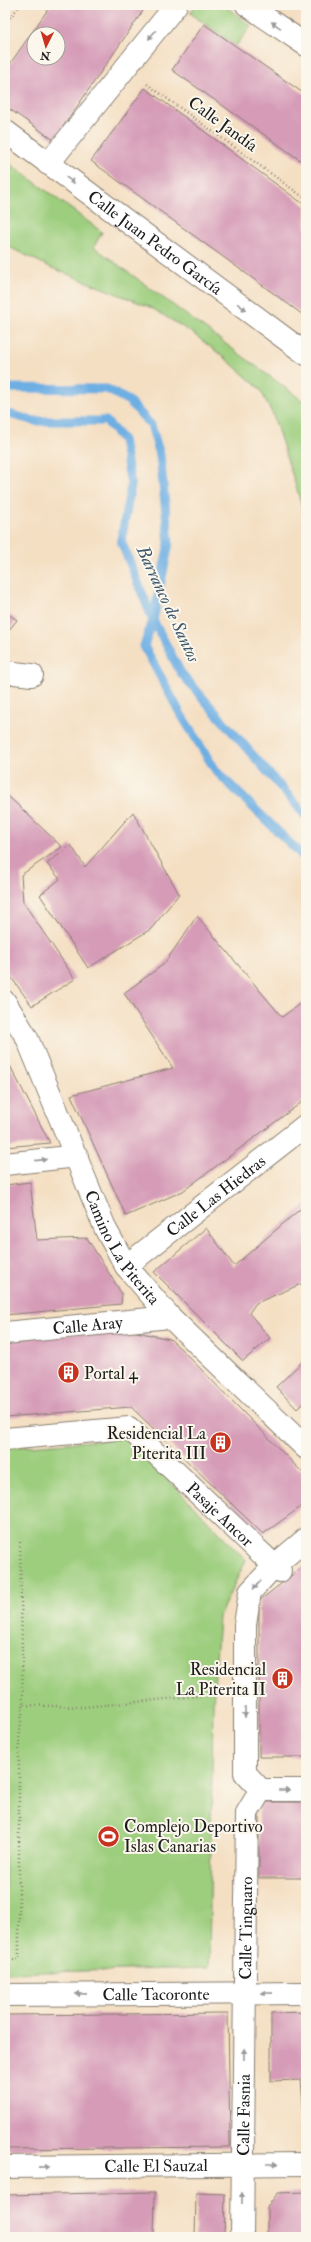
<svg xmlns="http://www.w3.org/2000/svg" width="311" height="2242" font-family="'IM FELL Double Pica',serif">
<style>
.green{fill:#9dce7e;stroke:#5c754d}
.lines{fill:none;stroke-linecap:round;stroke-linejoin:round}
.stream{stroke:#6eafe3;stroke-width:9}
.building{fill:#d59bb7;fill-rule:evenodd}
.street-casing{stroke:#887e70;stroke-width:24}
.path{stroke:#887e70;stroke-width:2.5;stroke-dasharray:1 3;stroke-linecap:butt}
.street{stroke:#fff;stroke-width:22}
.oneway{fill:#999}
.labels{text-anchor:middle;dominant-baseline:central;stroke-width:4;stroke-linejoin:round;paint-order:stroke}
.street-label{font-size:17px;fill:#1c1c1c;stroke:#fbf7ec}
.poi-label{font-size:17px;fill:#1c1c1c;stroke:#fbf7ec;text-anchor:start}
.water-label{font-size:18px;font-style:italic;fill:#3d576c;stroke:#fbf7ec}
</style>
<rect width="100%" height="100%" fill="#fbf7ec"/>
<filter id="ink" filterUnits="userSpaceOnUse"><feTurbulence type="fractalNoise" baseFrequency=".025" numOctaves="2"/><feDisplacementMap in="SourceGraphic" scale="8" xChannelSelector="R" yChannelSelector="G"/><feConvolveMatrix kernelMatrix="1 2 1 2 8 2 1 2 1" color-interpolation-filters="sRGB"/></filter>
<filter id="wash" filterUnits="userSpaceOnUse"><feTurbulence type="fractalNoise" baseFrequency=".012" numOctaves="4" result="noise"/><feDisplacementMap in="SourceGraphic" scale="16" xChannelSelector="R" yChannelSelector="G"/><feGaussianBlur stdDeviation="0.9" result="paint"/><feColorMatrix in="noise" values="0 0 0 0 0 0 0 0 0 0 0 0 0 0 0 0 0 1.4 0 .05"/><feComposite in="paint" operator="in"/></filter>
<g filter="url(#wash)">
<rect width="100%" height="100%" fill="#f4dfc3"/>
<path class="green" d="M196,5H224L251,26L236,46L190,13Z
M5,160L102,232L94,247L306,403V527L300,499L273,415L260,389L226,359L191,332L150,307L52,268L5,245Z
M128,1438L246,1560L219,1616L213,1704L209,1968L5,1973V1448Z"/>
<g class="lines">
<path class="stream" d="M5,388L107,389L129,401L151,425L160,455L169,543L153,620L144,646L180,713L216,771L306,859
M5,413L35,421H106L123,440L131,485L121,541L153,620L181,673L306,816"/>
</g>
<g id="blocks">
<path class="building" d="M51,5H147L54,140L5,106V71ZM34,34H58V58H34Z
M204,24L306,95V164L172,70Z
M145,88L306,206V317L91,161Z
M5,612L17,620L5,635Z
M5,793L62,847L21,875L23,902L75,979L32,1006L5,969Z
M133,812L179,894L151,929L88,968L40,895L60,879L47,864L71,845L85,867Z
M197,916L282,1017L306,999V1099L183,1191L126,1216L71,1095L173,1068L124,993L164,964Z
M5,1056L50,1143L5,1147Z
M30,1182L37,1240L87,1238L122,1294L121,1304L5,1315V1185Z
M306,1204V1282L256,1303L249,1313L270,1338L243,1361L154,1272L206,1228L234,1266Z
M127,1330L170,1339L182,1350L306,1476V1503L263,1534L131,1407L5,1417V1339Z
M306,1358V1400L297,1409L276,1387Z
M306,1564V1757H259V1601Z
M259,1802H306V1878H259Z
M306,2012V2132H305L301,2080L271,2081V2013Z
M228,2013L230,2147L5,2149V2015Z
M155,2192L154,2237H5V2195Z
M306,2192V2237H267V2207L278,2193Z
M196,2193L225,2194L224,2237H195Z"/>
</g>
</g>
<g filter="url(#ink)">
<use href="#blocks" fill-opacity="0" stroke="#887e70" stroke-width="1"/>
<g class="lines">
<defs>
<g id="street">
<path d="M247,5L306,45"/>
<path id="s1" d="M5,131L306,354"/>
<path d="M48,164L176,5"/>
<path d="M5,672L32,675"/>
<path id="s2" d="M5,1002L27,1038L106,1230L126,1266L170,1317L306,1448"/>
<path d="M5,1164L77,1156"/>
<path id="s3" d="M126,1266L306,1125"/>
<path id="s4" d="M5,1333L170,1317"/>
<path id="s5" d="M5,1439L129,1428L280,1571"/>
<path d="M261,1790L245,1773V1625L250,1592L275,1565L306,1539"/>
<path d="M261,1790H306"/>
<path id="s6" d="M5,1995L306,1993"/>
<path id="s7" d="M5,2167L306,2164"/>
<path id="s8" d="M242,2237L247,1813L261,1790"/>
</g>
</defs>
<use href="#street" class="street-casing"/>
<path class="path" d="M5,24L20,5
M147,84L306,199
M20,1542L23,1705L84,1707L219,1694
M5,1960H19V1740L23,1705"/>
<use href="#street" class="street"/>
</g>
<defs><path id="oneway-solid" d="M-6-.8H1V-3.2L6.5 0L1 3.2V.8H-6Z"/></defs>
<g class="oneway">
<use href="#oneway-solid" transform="translate(276 25) rotate(-146)"/>
<use href="#oneway-solid" transform="translate(152 35) rotate(129)"/>
<use href="#oneway-solid" transform="translate(70 180) rotate(36)"/>
<use href="#oneway-solid" transform="translate(242 307) rotate(36)"/>
<use href="#oneway-solid" transform="translate(41 1160) rotate(-6)"/>
<use href="#oneway-solid" transform="translate(257 1585) rotate(133)"/>
<use href="#oneway-solid" transform="translate(245 1712) rotate(90)"/>
<use href="#oneway-solid" transform="translate(284 1790)"/>
<use href="#oneway-solid" transform="translate(267 1993) rotate(-179)"/>
<use href="#oneway-solid" transform="translate(81 1994) rotate(179)"/>
<use href="#oneway-solid" transform="translate(244 2054) rotate(-89)"/>
<use href="#oneway-solid" transform="translate(272 2164)"/>
<use href="#oneway-solid" transform="translate(44 2167) rotate(-1)"/>
<use href="#oneway-solid" transform="translate(242 2198) rotate(-90)"/>
</g>
</g>
<defs>
<symbol id="building-disc" viewBox="-11 -11 22 22"><circle r="9.5" fill="#c8321e" stroke="#fbf7ec"/><path d="M-4-6H4V6H1V3H-1V6H-4ZM-2.5-4.3h1.7v1.8h-1.7ZM.8-4.3h1.7v1.8H.8ZM-2.5-1h1.7V.8h-1.7ZM.8-1h1.7V.8H.8Z" fill="#fff"/></symbol>
<symbol id="stadium-disc" viewBox="-11 -11 22 22"><circle r="9.5" fill="#c8321e" stroke="#fbf7ec"/><path d="M0-5a6.5 5 0 1 0 0 10a6.5 5 0 1 0 0-10ZM-3.5-1.8h7v3.6h-7Z" fill="#fff"/></symbol>
</defs>
<g fill-rule="evenodd">
<use href="#building-disc" x="56" y="1360" width="25" height="25"/>
<use href="#building-disc" x="208" y="1430" width="25" height="25"/>
<use href="#building-disc" x="270" y="1666" width="25" height="25"/>
<use href="#stadium-disc" x="96" y="1824" width="25" height="25"/>
</g>
<g class="labels">
<g class="street-label">
<text transform="translate(223 124) rotate(36)">Calle Jandía</text>
<text stroke="none"><textPath href="#s1" startOffset="187">Calle Juan Pedro García</textPath></text>
<text stroke="none"><textPath href="#s3" startOffset="114">Calle Las Hiedras</textPath></text>
<text stroke="none"><textPath href="#s2" startOffset="273">Camino La Piterita</textPath></text>
<text stroke="none"><textPath href="#s4" startOffset="83">Calle Aray</textPath></text>
<text stroke="none"><textPath href="#s5" startOffset="250">Pasaje Ancor</textPath></text>
<text stroke="none"><textPath href="#s8" startOffset="309">Calle Tinguaro</textPath></text>
<text stroke="none"><textPath href="#s6" startOffset="151">Calle Tacoronte</textPath></text>
<text stroke="none"><textPath href="#s8" startOffset="122">Calle Fasnia</textPath></text>
<text stroke="none"><textPath href="#s7" startOffset="151">Calle El Sauzal</textPath></text>
</g>
<g class="poi-label">
<text x="84" y="1373">Portal 4</text>
<text x="206" y="1433" text-anchor="end">Residencial La<tspan x="206" dy="20">Piterita III</tspan></text>
<text x="266" y="1669" text-anchor="end">Residencial<tspan x="266" dy="20">La Piterita II</tspan></text>
<text x="124" y="1826">Complejo Deportivo<tspan x="124" dy="20">Islas Canarias</tspan></text>
</g>
<g class="water-label">
<text transform="translate(168 604) rotate(65)">Barranco de Santos</text>
</g>
</g>
<rect width="311" height="2242" fill="none" stroke="#fbf7ec" stroke-width="20"/>
<g transform="translate(46 46) rotate(185)"><circle r="19" fill="#fbf7ec" stroke="#a29f99"/>
<path d="M0-3L7 15L0 10L-7 15Z" fill="#c8321e"/>
<text y="-6" font-size="11" font-weight="bold" text-anchor="middle" fill="#1c1c1c">N</text>
</g>
</svg>
